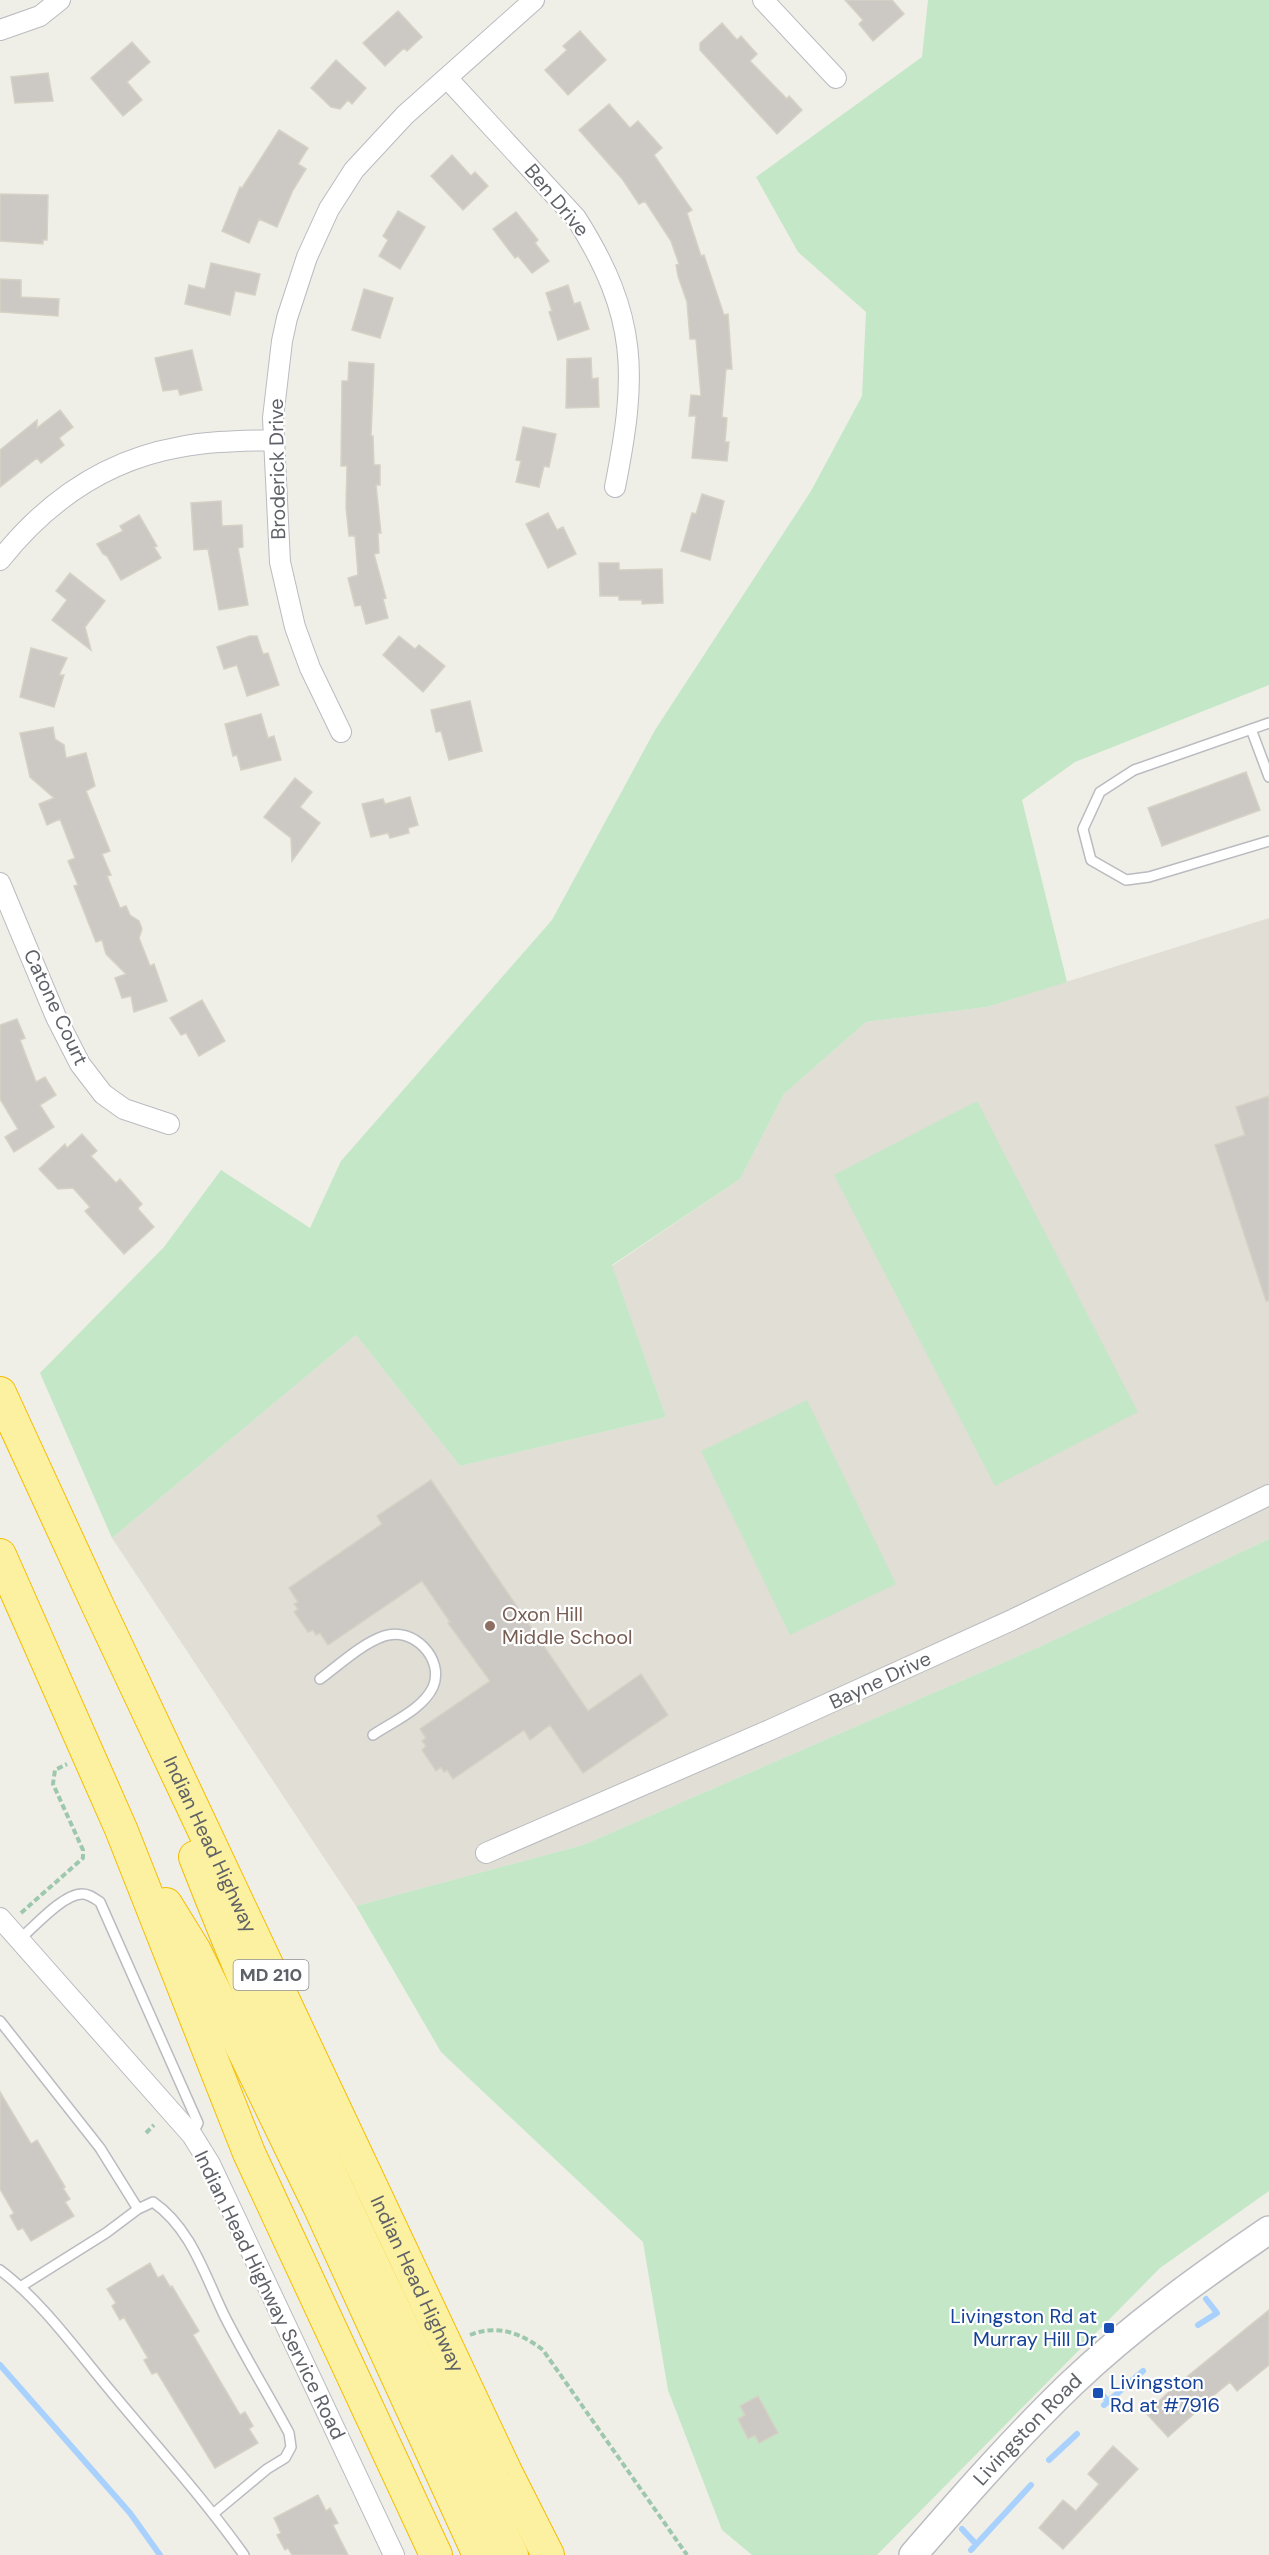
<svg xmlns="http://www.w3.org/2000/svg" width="1269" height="2555" font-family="'DM Sans',sans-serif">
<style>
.education{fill:#e0ded5}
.green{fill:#c4e7c7}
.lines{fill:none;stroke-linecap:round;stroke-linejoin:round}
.stream{stroke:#a9d1fe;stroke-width:6}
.building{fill:#ccc9c4;stroke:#d5d1c5;stroke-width:1.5}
.service-casing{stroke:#b9bbc0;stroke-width:12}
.minor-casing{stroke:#b9bbc0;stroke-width:22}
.secondary-casing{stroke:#babcc2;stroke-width:30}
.trunk-casing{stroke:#f3bd03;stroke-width:34}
.path{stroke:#9dc8ad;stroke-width:4;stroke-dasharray:6 3;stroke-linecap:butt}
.service{stroke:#fff;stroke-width:9}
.minor{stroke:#fff;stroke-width:20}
.secondary{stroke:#fff;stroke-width:27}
.trunk{stroke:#fcf1a0;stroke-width:32}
.education-dot{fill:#8d6e63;stroke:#fff;stroke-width:2}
.transit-dot{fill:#1a4fb4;stroke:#fff;stroke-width:2}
.labels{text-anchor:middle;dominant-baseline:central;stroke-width:4.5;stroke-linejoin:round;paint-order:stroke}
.shield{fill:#fff;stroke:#8e9095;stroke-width:1.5}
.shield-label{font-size:18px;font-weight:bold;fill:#5e6167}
.street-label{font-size:20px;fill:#5e6167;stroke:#fff}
.education-label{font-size:20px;fill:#785e54;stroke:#fff;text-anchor:start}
.transit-label{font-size:20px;fill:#164399;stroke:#fff;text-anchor:end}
</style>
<rect width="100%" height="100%" fill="#f0efe7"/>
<path class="education" d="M1269,918V1539L1037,1648L583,1845L356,1906L112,1538L356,1335L460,1466L666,1417L612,1266L740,1179L784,1094L866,1022L987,1007Z"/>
<path class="green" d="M928,0H1269V685L1075,762L1022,800L1067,982L987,1007L866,1022L784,1094L740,1179L612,1265L666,1417L460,1466L356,1335L112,1538L40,1373L164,1247L221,1170L310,1228L341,1161L552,920L655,730L811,491L862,396L866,312L798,252L756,177L922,57Z
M977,1101L1138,1412L995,1486L834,1175Z
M807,1400L896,1584L790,1635L701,1451Z
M1269,1539V2191L1160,2268L877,2555H752L722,2530L668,2390L643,2242L441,2052L356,1906L583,1845L1037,1648Z"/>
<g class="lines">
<path class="stream" d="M1198,2325L1217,2313L1206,2299
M0,2365L130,2513L160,2555
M1097,2389L1109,2402
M1104,2405L1143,2371
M1049,2460L1077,2434
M962,2529L976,2544
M971,2550L1031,2485"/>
</g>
<path class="building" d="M845,0H892L904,14L873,41L859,24L863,20Z
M398,11L422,37L407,51L404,48L385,66L363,43Z
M722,23L737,40L741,36L757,54L750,61L787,99L789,96L802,110L777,134L700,50V43Z
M580,31L606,60L568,95L545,70L567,50L563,46Z
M132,42L150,62L127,82L142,100L123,116L91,78Z
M336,60L366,88L352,104L348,100L340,109L331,107L311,88Z
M48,73L53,101L15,103L11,77Z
M609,104L630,128L638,121L662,148L654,155L692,210L687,213L701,256L704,255L724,315L728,314L732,369H726L722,417L727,418L725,442H729L727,461L692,458L696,416H689L691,395L701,396L696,339H690L687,302L678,276L676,265L679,264L671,241L645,201L639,204L623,180L579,130Z
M279,130L308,148L298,164L306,169L293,190L277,227L259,219L249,243L222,231L240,187L242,188Z
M452,155L471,176L475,172L488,186L463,210L431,176Z
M0,194L48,195L47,240H43V244L0,241Z
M398,211L425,227L400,269L379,256L388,240L383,236Z
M516,212L538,240L535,243L549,261L532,273L518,256L515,258L493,229Z
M211,263L260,274L255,295L235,291L230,315L185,304L189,285L205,289Z
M0,279L21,280V297L59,299L58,316L0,312Z
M568,285L574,304L580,302L589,329L558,340L549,312L552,311L546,293Z
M364,289L393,298L380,338L352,330Z
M192,350L202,390L180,395L178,389L163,391L155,358Z
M591,358L592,379L598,378L599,407L566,408L567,359Z
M349,362L374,364L371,436H373L374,465H380V485H376L381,533H378L379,553L374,554L386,598L383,599L388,618L366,624L361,605L355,606L348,578L358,575L355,536H349L346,507L347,466H341L342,381H348Z
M60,410L73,427L59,438L64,445L41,463L37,458L0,487V450L37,420V428Z
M523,427L556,434L549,467L544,466L539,487L516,482L521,461L516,460Z
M702,494L724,501L710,560L681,551L692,513L696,514Z
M221,501L222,526L242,525L243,547L238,548L248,605L219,610L208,549L194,550L191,503Z
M548,513L557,530L563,527L576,554L548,568L526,524Z
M139,515L157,546L154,547L161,558L121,580L107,556L103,554L97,544L123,531L120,526Z
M599,563H619V570L662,569L663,603L642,604V600H619V596H600Z
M70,573L105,601L85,627L91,650L52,620L67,600L56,591Z
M250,636H257L263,654L268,653L279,685L247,696L237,665L224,669L217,647Z
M399,636L415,649L419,645L445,666L423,692L383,655Z
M31,648L67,658L59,675H64L54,707L20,697Z
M470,701L482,751L449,760L441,731L436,732L431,710Z
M261,714L268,738L274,736L281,760L241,770L237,755L233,756L225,724Z
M53,727L55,739L64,745L66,758L86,753L95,786L86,791L110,851L102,854L111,875L107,876L120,908L126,906L130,915L139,921L142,929L139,938L150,966L154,964L167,1001L134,1012L131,996L122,998L115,978L126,974L106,954L102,940L96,942L74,886L78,885L68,861L75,858L60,819L47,825L39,804L54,798L30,777L20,733Z
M1246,772L1260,810L1162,846L1148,808Z
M295,778L312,792L300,807L320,823L292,861L291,838L264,817Z
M410,797L418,825L408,828L409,833L390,838L388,833L371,837L362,804L383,799L385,804Z
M202,1000L225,1041L199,1056L186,1033L181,1035L170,1018Z
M17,1019L25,1038L20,1040L36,1082L45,1077L56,1095L40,1105L54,1127L14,1152L5,1137L18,1129L0,1099V1025Z
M1269,1096V1301H1266L1215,1145L1245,1135L1236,1107Z
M82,1134L97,1151L91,1156L116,1183L120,1179L142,1204L138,1208L139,1210L154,1227L124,1254L85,1211L90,1207L73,1188L58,1189L39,1169L65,1144L67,1148Z
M431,1480L588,1711L641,1674L668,1715L583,1773L550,1725L530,1740L524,1730L453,1779L447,1770L444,1772L441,1767L436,1771L422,1750L426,1746L422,1741L426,1738L420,1729L490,1681L448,1623L450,1622L422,1581L328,1645L320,1633L316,1635L313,1630L308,1632L294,1612L298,1609L294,1604L298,1602L289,1588L382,1524L377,1516Z
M0,2092L31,2144L37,2140L65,2187L63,2188L70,2199L65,2202L74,2216L31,2241L23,2228L18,2230L10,2216L14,2213L0,2189Z
M150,2263L158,2278L163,2275L170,2287L172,2286L199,2331L193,2335L240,2415L245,2412L253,2426L249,2429L258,2443L215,2468L157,2372L152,2374L144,2360L148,2358L124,2317L120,2320L112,2306L116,2303L107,2289Z
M1269,2310V2365L1237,2391L1230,2382L1195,2411L1196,2412L1168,2437L1146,2413L1173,2388Z
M758,2396L778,2433L759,2443L755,2435L748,2439L738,2419L745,2415L740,2406Z
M1113,2446L1138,2469L1063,2549L1039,2528L1063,2500L1076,2511L1099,2484L1088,2474Z
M318,2495L326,2511L330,2508L338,2523L333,2525L348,2555H292L288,2548L285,2550L277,2535L281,2533L274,2518Z"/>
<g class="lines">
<defs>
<path id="service" d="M1269,723L1134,770L1100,792L1083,829L1091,860L1126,880L1149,877L1269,841
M1251,729L1269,777
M320,1679C339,1665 361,1644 384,1636C413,1626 445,1659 433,1687C423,1709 392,1722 373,1735
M20,1939C34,1927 63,1894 82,1894C89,1894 94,1898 100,1902L198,2123L192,2135
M0,2021L100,2148L138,2209L153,2202C191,2228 205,2276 224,2315C244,2355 268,2394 289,2433L291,2447L285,2458L267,2469L213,2514
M0,2270C42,2301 80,2355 114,2395C158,2448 204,2499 244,2555
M20,2287L106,2233L138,2209"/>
<path id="minor" d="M763,0L836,78
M0,30L40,16L60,0
M447,78L576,218C639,317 637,376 615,487
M0,560C46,502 106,460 180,447C210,441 242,441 272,440
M341,732L310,668L295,627L280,562L273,418L282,341L287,318L307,257L329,209L354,170L405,115L534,0
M0,883L56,1017L80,1064L103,1094L124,1109L169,1124
M486,1853L772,1729L1014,1619L1269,1495
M0,1918L192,2135L210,2164L394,2555"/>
<g id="secondary">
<path id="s1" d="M913,2555C964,2496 1015,2438 1071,2384C1132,2326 1200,2277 1269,2230"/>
</g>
<g id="trunk">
<path id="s2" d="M0,1393L98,1606L507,2474L548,2555"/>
<path d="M0,1555L121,1829L249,2153L436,2555"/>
<path d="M195,1857C287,2095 402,2325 512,2555"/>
<path d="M166,1904L195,1951L319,2206L479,2555"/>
</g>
</defs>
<use href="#service" class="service-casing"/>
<use href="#minor" class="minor-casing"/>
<use href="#secondary" class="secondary-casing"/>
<use href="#trunk" class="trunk-casing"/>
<path class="path" d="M21,1913L83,1858V1850L53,1784L55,1770L67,1764
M146,2133L154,2125
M470,2335C497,2324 521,2333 543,2350L687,2555"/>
<use href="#service" class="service"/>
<use href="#minor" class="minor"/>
<use href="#secondary" class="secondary"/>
<use href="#trunk" class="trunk"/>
</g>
<circle class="education-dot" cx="490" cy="1626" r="6"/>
<g class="transit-dot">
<rect x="1103" y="2322" width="12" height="12" rx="3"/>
<rect x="1092" y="2387" width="12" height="12" rx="3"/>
</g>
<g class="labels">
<rect class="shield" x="233.5" y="1960" width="75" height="30" rx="4.5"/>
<g class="shield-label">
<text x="271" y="1975">MD 210</text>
</g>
<g class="street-label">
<text transform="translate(557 200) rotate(50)">Ben Drive</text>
<text transform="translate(277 469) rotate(-91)">Broderick Drive</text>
<text transform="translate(56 1007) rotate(65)">Catone Court</text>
<text transform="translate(880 1680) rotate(-25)">Bayne Drive</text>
<text stroke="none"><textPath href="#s2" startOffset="498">Indian Head Highway</textPath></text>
<text stroke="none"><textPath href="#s2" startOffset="984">Indian Head Highway</textPath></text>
<text transform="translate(270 2295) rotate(64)">Indian Head Highway Service Road</text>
<text stroke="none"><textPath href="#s1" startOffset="170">Livingston Road</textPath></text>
</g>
<g class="education-label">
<text x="502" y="1614">Oxon Hill<tspan x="502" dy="23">Middle School</tspan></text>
</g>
<g class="transit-label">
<text x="1097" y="2316">Livingston Rd at<tspan x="1097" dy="23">Murray Hill Dr</tspan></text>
<text x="1110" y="2382" text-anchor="start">Livingston<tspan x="1110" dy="23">Rd at #7916</tspan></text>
</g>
</g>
</svg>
